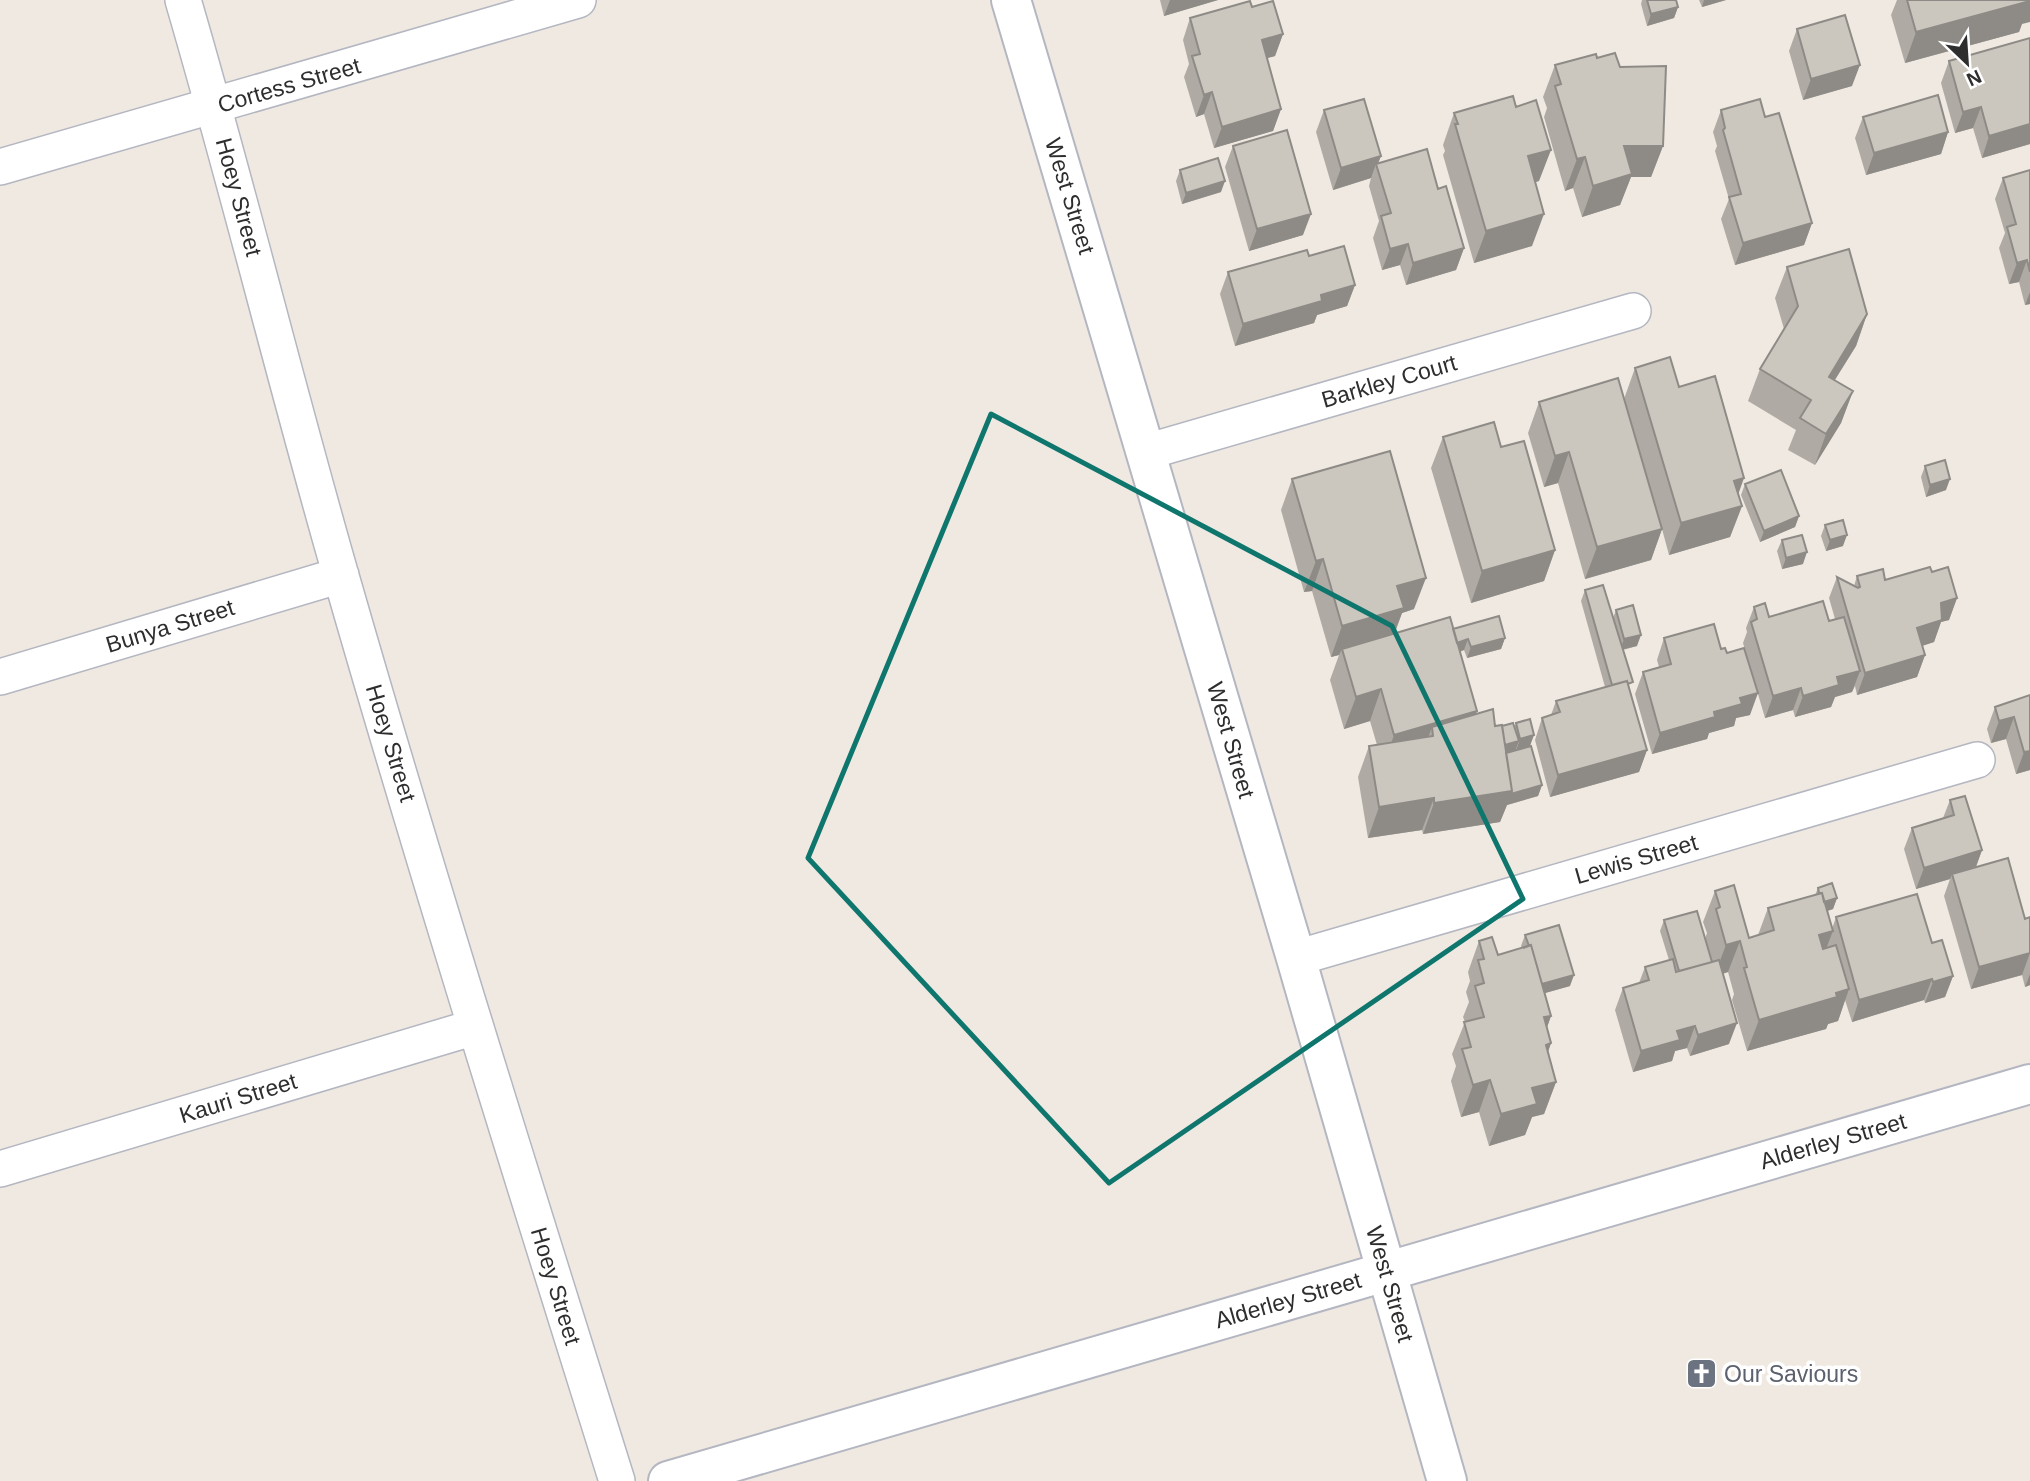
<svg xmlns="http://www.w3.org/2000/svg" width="2030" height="1481" font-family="Helvetica,sans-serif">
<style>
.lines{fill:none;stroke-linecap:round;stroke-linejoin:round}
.minor-casing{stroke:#b4b7c1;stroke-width:38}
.tertiary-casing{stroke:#b4b7c1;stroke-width:42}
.secondary-casing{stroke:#b4b7c1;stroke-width:42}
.minor{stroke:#fff;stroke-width:35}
.tertiary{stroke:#fff;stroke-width:38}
.secondary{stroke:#fff;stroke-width:38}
.wall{fill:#afaba4}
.shaded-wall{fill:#8e8b86}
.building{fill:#cbc7bf;stroke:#8e8b86;stroke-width:2}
.marked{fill:none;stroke:#0f766e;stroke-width:5;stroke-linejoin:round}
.labels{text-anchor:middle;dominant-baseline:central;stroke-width:7;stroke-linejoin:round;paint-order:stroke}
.street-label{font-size:23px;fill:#2e2e2e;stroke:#fff}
.worship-label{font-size:23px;fill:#5b616d;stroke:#fff;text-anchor:start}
</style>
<rect width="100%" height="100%" fill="#efe9e1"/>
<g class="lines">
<defs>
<path id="minor" d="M183,0C239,191 286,385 341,576C428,879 523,1180 617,1481
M0,167L578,0
M1146,452L1633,311
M0,677L341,575
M1296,958L1977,760
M0,1169L475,1027"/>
<path id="tertiary" d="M668,1481L2030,1084"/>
<path id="secondary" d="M1011,0L1296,958L1447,1481"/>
</defs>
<use href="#minor" class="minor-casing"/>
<use href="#tertiary" class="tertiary-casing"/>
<use href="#secondary" class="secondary-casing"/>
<use href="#minor" class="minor"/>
<use href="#tertiary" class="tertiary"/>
<use href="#secondary" class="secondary"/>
</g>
<path class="wall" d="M1160,0H1218L1164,16Z
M1642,0H1676L1678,7L1674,18L1647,26L1641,4Z
M1699,0H1726L1702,7Z
M1897,0H2030L2019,32L1905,63L1891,15Z
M1252,7L1283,34L1275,56L1267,58L1281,109L1273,131L1214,148L1204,114L1196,117L1184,77L1189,64L1183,40L1190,18Z
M1797,29L1852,86L1803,100L1789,51Z
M2030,38V144L1982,158L1973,128L1955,133L1941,83L1949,61Z
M1597,58L1620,67L1663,146L1651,177H1631L1620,205L1582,217L1573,188L1565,191L1544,117L1547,108L1543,97L1555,65Z
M1324,110L1381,156L1378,163L1438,189L1464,248L1456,270L1406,285L1400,265L1382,270L1373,238L1379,221L1369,186L1371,178L1333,190L1316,132Z
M1721,110L1765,117L1812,223L1804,245L1735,265L1721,219L1729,199L1715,151L1717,146L1713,132Z
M1454,113L1539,181L1535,182L1532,246L1474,263L1443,155L1445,151L1443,145Z
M1863,117L1948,132L1941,154L1866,175L1855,138Z
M1233,146L1303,235L1249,251L1225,167Z
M1180,170L1221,192L1182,204L1176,181Z
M2030,170V304L2025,305L2019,282L2009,284L1999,248L2005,233L1995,199L2003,178Z
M1309,256L1355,285L1347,306L1317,315L1314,323L1235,346L1220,294L1228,272Z
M1787,267L1867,314L1856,346L1835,380L1853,391L1841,423L1815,465L1788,450L1796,430L1748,401L1760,369L1784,329L1775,298Z
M1635,368L1679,387L1738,493L1742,506L1730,537L1669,555L1662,529L1651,560L1585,579L1558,483L1544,487L1528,433L1539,402L1624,399Z
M1443,437L1501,447L1555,550L1544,581L1471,603L1431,468Z
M1925,466L1946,490L1926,497L1921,477Z
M1292,479L1414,609L1402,613L1395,633L1453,629L1505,638L1501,649L1467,658L1464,650L1460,652L1477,711L1476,714L1495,726L1514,728L1516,723L1530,719L1515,750L1542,785L1538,796L1507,805L1500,822L1423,834L1422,830L1368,838L1358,777L1369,746L1377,745L1370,721L1344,729L1330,680L1339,655L1331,657L1312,591L1304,592L1281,510Z
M1745,484L1799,516L1795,527L1760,542L1741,495Z
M1825,525L1843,546L1826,551L1821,536Z
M1782,540L1803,564L1782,569L1777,551Z
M1932,572L1957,598L1949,620L1941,622L1934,642L1922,646L1925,655L1917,677L1857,695L1855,686L1852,692L1835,697L1831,707L1795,717L1793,710L1765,718L1743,643L1747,632L1746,628L1754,607L1769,617L1829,621L1835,619L1829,598L1837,577L1854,586L1857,576L1885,580Z
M1585,590L1613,618L1616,610L1637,646L1623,650L1630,691L1647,750L1639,772L1550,797L1535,740L1542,718L1551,715L1556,701L1605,687L1581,601Z
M1664,638L1721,649L1750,715L1736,718L1734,726L1709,733L1707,739L1652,754L1635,694L1643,672L1659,667L1657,660Z
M2030,695V770L2016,774L2006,739L1991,743L1987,729L1995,707Z
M1950,800L1982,850L1976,867L2025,919L2030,917V985L2025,987L2022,975L1971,989L1944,896L1950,879L1916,889L1904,849L1912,828L1943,818Z
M1818,888L1837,898L1833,909L1827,911L1832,929L1836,917L1932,943L1953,976L1945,997L1925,1003L1924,1000L1852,1022L1845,1000L1838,1021L1828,1024L1826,1029L1747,1051L1732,1000L1734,994L1728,972L1723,974L1729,1044L1690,1056L1687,1048L1675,1051L1672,1061L1633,1072L1615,1010L1623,988L1639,983L1645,967L1669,960L1660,931L1664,920L1705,939L1707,933L1703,922L1715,891L1749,938L1758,935L1768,908L1815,895Z
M1525,935L1570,986L1545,993L1551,1016L1547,1027L1551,1043L1548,1052L1556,1082L1544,1114L1532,1117L1525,1135L1489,1146L1479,1112L1461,1117L1451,1081L1456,1066L1452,1054L1465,1022L1463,1017L1469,1002L1466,992L1470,981L1468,972L1479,941L1498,955L1522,948L1521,946Z"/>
<path class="shaded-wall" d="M1170,0H1218L1164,16Z
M1704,0H1726L1702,7Z
M2030,0V22L2022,24L2019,32L1905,63L1916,32Z
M1678,7L1674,18L1647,26L1651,14Z
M1283,34L1275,56L1254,62L1262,40Z
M1860,65L1852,86L1803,100L1811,79Z
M1212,92L1204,114L1196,117L1204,95Z
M1981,107L1973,128L1955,133L1963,112Z
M1281,109L1273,131L1214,148L1222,127Z
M2030,124V144L1982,158L1989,136Z
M1948,132L1941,154L1866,175L1874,153Z
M1624,146H1663L1651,177H1631L1620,205L1582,217L1593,186Z
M1551,150L1539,181L1516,188L1528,156Z
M1381,156L1377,166L1376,164L1371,178L1333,190L1341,168Z
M1585,157L1573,188L1565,191L1577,159Z
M1225,181L1221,192L1182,204L1186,193Z
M1311,214L1303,235L1249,251L1257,229Z
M1544,214L1532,246L1474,263L1486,231Z
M1812,223L1804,245L1735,265L1743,243Z
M1408,244L1400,265L1382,270L1390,249Z
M1464,248L1456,270L1406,285L1413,263Z
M2027,260L2019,282L2009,284L2017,263Z
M1355,285L1347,306L1317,315L1314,323L1235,346L1243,324L1321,295Z
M2030,292V304L2025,305Z
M1867,314L1856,346L1817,408L1829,377Z
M1853,391L1841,423L1815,465L1826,434Z
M1569,452L1558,483L1544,487L1555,456Z
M1744,478L1733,509L1742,506L1730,537L1669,555L1681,523L1734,481Z
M1950,479L1946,490L1926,497L1930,485Z
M1799,516L1795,527L1760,542L1764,531Z
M1662,529L1651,560L1585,579L1597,547Z
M1847,535L1843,546L1826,551L1830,540Z
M1555,550L1544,581L1471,603L1482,571Z
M1807,552L1803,564L1782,569L1786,558Z
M1323,559L1312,591L1304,592L1316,561Z
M1426,578L1414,609L1402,613L1392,639L1342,649L1339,655L1331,657L1342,626L1397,586Z
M1957,598L1949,620L1941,622L1934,642L1909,650L1917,628L1941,603Z
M1641,635L1637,646L1620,650L1624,639Z
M1505,638L1501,649L1467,658L1471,647Z
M1468,639L1464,650L1448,655L1452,644Z
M1925,655L1917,677L1857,695L1865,673Z
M1860,671L1852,692L1835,697L1831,707L1795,717L1803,696L1837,677Z
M1801,688L1793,710L1765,718L1773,696Z
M1381,689L1370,721L1344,729L1356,697Z
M1758,693L1750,715L1736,718L1734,726L1709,733L1707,739L1652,754L1660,733L1714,712L1740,698Z
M1477,711L1466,742L1433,736L1432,727L1422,755L1383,767L1394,735Z
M2014,717L2006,739L1991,743L1999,721Z
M1534,735L1530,746L1516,750L1520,739Z
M1519,741L1515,752L1497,758L1501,746Z
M1647,750L1639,772L1550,797L1558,775Z
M2030,751V770L2016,774L2024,752Z
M1542,785L1538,796L1507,805L1500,822L1423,834L1434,803Z
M1434,798L1422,830L1368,838L1379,807Z
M1982,850L1974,872L1952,874L1950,879L1916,889L1924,868Z
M1837,898L1833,909L1818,914L1822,903Z
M1833,931L1821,962L1819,935Z
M1740,941L1728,972L1714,976L1726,945Z
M2030,953L2022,975L1971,989L1979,967Z
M2030,974V985L2025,987Z
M1574,975L1570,986L1531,997L1535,986Z
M1953,976L1945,997L1925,1003L1933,982Z
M1932,979L1924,1000L1852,1022L1859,1000Z
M1849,989L1838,1021L1828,1024L1826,1029L1747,1051L1759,1020Z
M1551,1016L1540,1047L1544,1017Z
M1737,1023L1729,1044L1690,1056L1698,1035Z
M1695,1026L1687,1048L1675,1051L1672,1061L1633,1072L1641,1051L1677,1031Z
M1551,1043L1540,1074L1546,1045Z
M1490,1080L1479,1112L1461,1117L1473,1085Z
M1556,1082L1544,1114L1532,1117L1525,1135L1489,1146L1501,1114L1532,1088Z"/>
<path class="building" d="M1647,0H1676L1678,7L1651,14Z
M1907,0H2030V1L1916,32Z
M1250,1L1252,7L1273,1L1283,34L1262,40L1281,109L1222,127L1212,92L1204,95L1192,56L1200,54L1190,18Z
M1845,15L1860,65L1811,79L1797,29Z
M2030,38V124L1989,136L1981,107L1963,112L1949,61Z
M1615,53L1620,67L1666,66L1663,146H1624L1632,174L1593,186L1585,157L1577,159L1555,86L1561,84L1555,65L1596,54L1597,58Z
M1938,95L1948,132L1874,153L1863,117Z
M1513,96L1516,107L1536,100L1551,150L1528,156L1544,214L1486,231L1455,124H1458L1454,113Z
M1364,99L1381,156L1341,168L1324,110Z
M1760,99L1765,117L1779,113L1812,223L1743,243L1729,197L1741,194L1723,130L1725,128L1721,110Z
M1287,130L1311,214L1257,229L1233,146Z
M1427,149L1438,189L1446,186L1464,248L1413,263L1408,244L1390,249L1381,216L1391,213L1376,164Z
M1218,158L1225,181L1186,193L1180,170Z
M2030,170V272L2027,260L2017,263L2007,227L2016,224L2003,178Z
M1344,246L1355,285L1321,295L1322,301L1243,324L1228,272L1307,250L1309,256Z
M1849,249L1867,314L1829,377L1853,391L1826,434L1800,418L1811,400L1760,369L1798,306L1787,267Z
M1670,357L1679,387L1715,376L1744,478L1734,481L1742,506L1681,523L1635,368Z
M1618,378L1662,529L1597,547L1569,452L1555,456L1539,402Z
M1494,422L1501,447L1524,441L1555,550L1482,571L1443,437Z
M1390,451L1426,578L1397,586L1404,608L1342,626L1323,559L1316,561L1292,479Z
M1945,460L1950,479L1930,485L1925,466Z
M1781,470L1799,516L1764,531L1745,484Z
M1843,520L1847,535L1830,540L1825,525Z
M1802,535L1807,552L1786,558L1782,540Z
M1930,567L1932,572L1948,567L1957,598L1941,603L1942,620L1917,628L1925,655L1865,673L1837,577L1858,588L1860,587L1857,576L1883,569L1885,580Z
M1603,585L1633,682L1628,684L1627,681L1612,685L1585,590Z
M1823,601L1829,621L1844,617L1860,671L1837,677L1839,685L1803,696L1801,688L1773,696L1751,622L1757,619L1754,607L1765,603L1769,617Z
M1633,605L1641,635L1624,639L1616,610Z
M1499,616L1505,638L1471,647L1468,639L1457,643L1453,629Z
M1450,617L1477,711L1394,735L1381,689L1356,697L1342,649Z
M1714,624L1721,649L1725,648L1727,653L1744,648L1758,693L1740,698L1742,704L1714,712L1715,717L1660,733L1643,672L1671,664L1664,638Z
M1627,681L1647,750L1558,775L1542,718L1560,712L1556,701Z
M2030,695V751L2024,752L2014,717L1999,721L1995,707Z
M1493,709L1495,726L1502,725L1512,791L1434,803V798L1379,807L1369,746L1433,736L1432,727Z
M1530,719L1534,735L1520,739L1516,723Z
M1513,723L1519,741L1505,745L1502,726Z
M1531,746L1542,785L1511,794L1512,791L1506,753Z
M1965,796L1982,850L1924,868L1912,828L1954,815L1950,800Z
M2008,858L2025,919L2030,917V954V953L1979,967L1952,874Z
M1832,883L1837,898L1824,902L1822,893H1819L1818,888Z
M1734,885L1749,938L1774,930L1768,908L1822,893L1833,931L1819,935L1823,949L1836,945L1849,989L1836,993L1837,997L1759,1020L1744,968L1747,967L1740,941L1726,945L1716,909L1720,907L1715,891Z
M1917,894L1932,943L1942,940L1953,976L1933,982L1932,979L1859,1000L1836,917Z
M1697,911L1712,962L1679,971L1664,920Z
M1559,925L1574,975L1542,984L1531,945L1523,948L1529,946L1525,935Z
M1492,937L1498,955L1531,945L1551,1016L1544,1017L1551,1043L1546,1045L1556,1082L1532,1088L1537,1104L1501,1114L1490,1080L1473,1085L1462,1049L1471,1047L1464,1022L1484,1017L1475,986L1484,983L1478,960L1484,959L1479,941Z
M1673,959L1676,972L1719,960L1737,1023L1698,1035L1695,1026L1677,1031L1680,1040L1641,1051L1623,988L1649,980L1645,967Z"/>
<path class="marked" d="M991,414L1392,626L1523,899L1109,1183L808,858Z"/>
<defs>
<symbol id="church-square" viewBox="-11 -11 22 22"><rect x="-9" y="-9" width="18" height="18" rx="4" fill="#6b7280" stroke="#fff"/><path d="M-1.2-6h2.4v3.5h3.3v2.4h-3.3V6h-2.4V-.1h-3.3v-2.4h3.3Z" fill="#fff"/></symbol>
</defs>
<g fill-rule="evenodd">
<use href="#church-square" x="1684" y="1356" width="35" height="35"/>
</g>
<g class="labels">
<g class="street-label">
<text transform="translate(289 85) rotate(-16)">Cortess Street</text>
<text transform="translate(1070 196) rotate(73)">West Street</text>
<text transform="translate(239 197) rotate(75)">Hoey Street</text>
<text transform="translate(1389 381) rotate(-16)">Barkley Court</text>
<text transform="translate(170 626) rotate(-17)">Bunya Street</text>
<text transform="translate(1231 740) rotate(74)">West Street</text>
<text transform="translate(391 743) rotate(73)">Hoey Street</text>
<text transform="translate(1636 859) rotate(-16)">Lewis Street</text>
<text transform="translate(238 1098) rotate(-17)">Kauri Street</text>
<text transform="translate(1833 1141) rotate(-16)">Alderley Street</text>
<text transform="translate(1390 1284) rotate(74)">West Street</text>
<text transform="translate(556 1286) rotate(73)">Hoey Street</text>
<text transform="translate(1288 1300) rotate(-16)">Alderley Street</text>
</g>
<g class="worship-label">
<text x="1724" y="1374">Our Saviours</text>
</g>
</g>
<g transform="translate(1967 63) rotate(155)" stroke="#ffffff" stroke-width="5" paint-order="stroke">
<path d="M0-5L12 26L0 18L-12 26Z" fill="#2e2e2e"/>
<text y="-10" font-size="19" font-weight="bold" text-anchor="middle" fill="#2e2e2e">N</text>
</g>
</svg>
